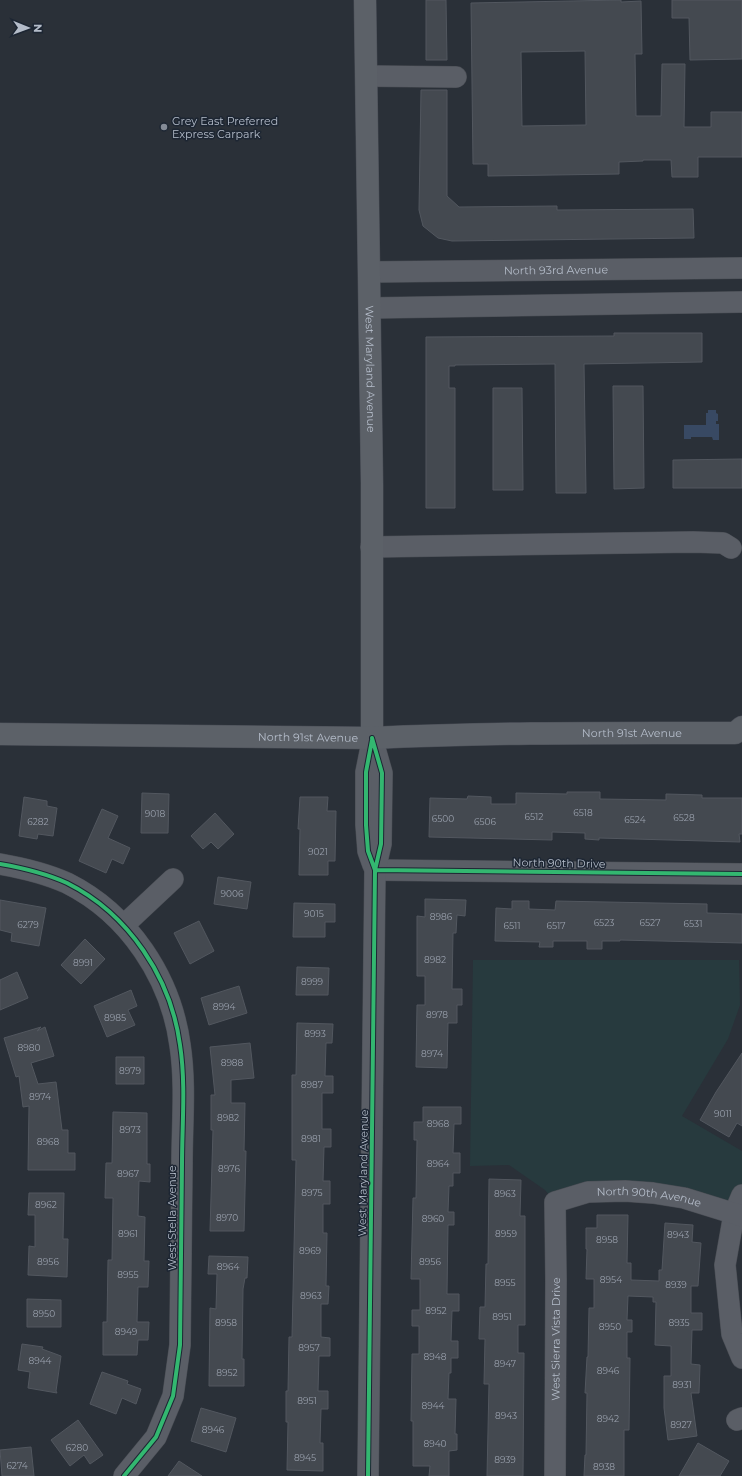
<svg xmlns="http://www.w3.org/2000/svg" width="742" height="1476" font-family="Montserrat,sans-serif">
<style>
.green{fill:#273a3e}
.water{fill:#384963}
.building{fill:#444950;stroke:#52575f;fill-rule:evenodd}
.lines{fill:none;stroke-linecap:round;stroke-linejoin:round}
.minor-casing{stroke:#484c53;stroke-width:22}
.major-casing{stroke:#484c55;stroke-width:23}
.minor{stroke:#5a5e66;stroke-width:21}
.major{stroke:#5c6168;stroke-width:22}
.cycleway-casing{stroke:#1d2633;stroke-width:6}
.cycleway{stroke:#33b770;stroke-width:4}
.poi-dot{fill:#848b96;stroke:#1d2633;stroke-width:1.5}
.labels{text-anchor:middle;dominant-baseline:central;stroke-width:3;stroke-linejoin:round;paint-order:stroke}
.number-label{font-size:9px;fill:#989fab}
.poi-label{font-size:11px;fill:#b4bcc9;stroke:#1d2633;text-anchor:start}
.street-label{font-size:11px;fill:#b4bcc9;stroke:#1d2633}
</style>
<rect width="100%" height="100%" fill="#2a3038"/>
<path class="green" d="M473,960H739L740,1005L728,1039L682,1116L742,1151V1195L734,1214L684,1198L555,1202L545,1190L509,1165L470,1166Z"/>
<path class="water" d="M708,410H716V413L718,414V421H716V424H719V440H713L712,437H691V439H684V425H706V413H708Z"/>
<path class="building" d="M426,0H446L447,60H426Z
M621,0V2L641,1L642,54H635L636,116H661L662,64H685L684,127H711V112H742V157H698V177H672L671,160H643V161L619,162V174L488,176V164H473L471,3ZM585,51L586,125L522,126L521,52Z
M672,0H742V59L690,60L689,18H672Z
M421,90H447V196L459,207L557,206V210L693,209L694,238L452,241L438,238L423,226L419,210Z
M614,333H702V362L584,364L586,493H556L555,364L455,365V366H449V388H455V508H426V337L614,336Z
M613,386H643L644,488L614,489Z
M493,388H522L523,490H493Z
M742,459V488H673V460Z
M567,792H600V799L666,800V794L702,795V798H742V834H739L740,842L599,838V840L585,839V833L552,832V840L429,837L430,798L467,799L468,796L491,797V804H516V793L567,794Z
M142,793L169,794L168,833H141Z
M24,797L47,801V806L57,808L53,836L38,834L37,839L19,836Z
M300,797H328L327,811H336L335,861H328V875H299L300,829H298Z
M102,809L118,816L108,838L130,848L123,864L112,859L106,873L79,861Z
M215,813L234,834L218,849L211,842L203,849L191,836Z
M218,877L251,882L247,909L214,904Z
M425,899L466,900L465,916L457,915L456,933H453L452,989H462V1005H457V1023H448L447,1068L416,1067L417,1005H425V976H417V916L425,917Z
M0,900L46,908L39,946L11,941L12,933L0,930Z
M512,901H529V909L555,910L556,901L707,904V913L742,914V943L620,940V941H602V949H587V941H553V947H539L540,942L495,941L496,908L512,909Z
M294,903L335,904V922H325V937H293Z
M199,921L214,951L190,964L174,933Z
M85,939L105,959L81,984L61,965Z
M297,967L329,968L328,995H296Z
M17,972L28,998L0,1010V980Z
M239,986L247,1013L209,1025L201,998Z
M131,990L137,1006L128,1010L135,1025L107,1037L94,1006Z
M297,1023L333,1024L332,1043H326L325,1076H333V1093H322V1129H331V1147H324L323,1181H330V1204H323V1233H327L326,1286H329L328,1304H321V1337L330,1338V1356H319L318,1391H328V1409H321L320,1443H323V1471L287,1470L288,1422H286V1391H288L289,1337H292L296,1160H292V1075H296Z
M41,1027L37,1031L45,1027L54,1056L31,1063L38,1084L56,1082L62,1130H68V1153H75V1170H28L29,1106L23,1107L19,1076L16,1077L4,1038Z
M250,1043L254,1078L231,1080V1103H245L244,1151H246L244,1231H210L213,1130H211V1095H215L210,1047Z
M742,1053V1126L737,1123L729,1137L700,1120L716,1092Z
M116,1057H144V1084H116Z
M423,1107H461V1124H454L453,1153H460V1173H453V1186H449L448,1212H454V1225H448L447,1294H459V1311H452L451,1341H458V1358H451V1373H449L448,1399H456L455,1434H457V1450L449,1451V1476H429L430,1466H413V1421H411L412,1354H419V1326H412V1310H420V1279H411L413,1198H416L417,1140H414V1122H423Z
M113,1112L147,1113V1164H150V1182L139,1181L138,1216L145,1217L144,1261H149L148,1287H138L137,1322H149L148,1340H138L137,1355H103V1322H107L108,1260H112L113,1198H105L106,1163H112Z
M489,1179L521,1180L520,1216H525V1325H518V1353H524L523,1476H487L489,1384H484L485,1339H479L480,1307H485L486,1264H488Z
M29,1193H64L63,1239H68L67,1277L28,1275L29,1246L35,1247V1215H28Z
M597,1215H628L627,1263H631V1280L659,1281V1270H662L665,1223L693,1225L692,1242L701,1243L698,1286H691V1313H702V1330H692L691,1364L700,1365L699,1393H691L697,1436L668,1440L664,1408V1376H671V1346L655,1345L656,1302H653V1297L628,1296L627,1320H632V1332H627V1358H630L629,1430H624V1476H584L585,1455H586L587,1393H585L587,1357H588L589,1308H594V1279H586L587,1249H586V1228H597Z
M209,1256L248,1257L247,1278H245L243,1289L242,1359H244V1386H209L210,1308L216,1309L217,1274H208Z
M27,1299L61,1300V1327H27Z
M22,1344L43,1347L42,1349L61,1356L56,1391L57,1393L28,1388L30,1372L18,1370Z
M102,1372L128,1381L127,1384L141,1389L136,1404L122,1398L116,1414L90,1404Z
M201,1408L236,1418L226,1452L191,1441Z
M78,1420L103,1455L90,1464L84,1455L70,1466L51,1440Z
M698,1443L729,1461L720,1476H679Z
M31,1447L34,1476H2L0,1450Z
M179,1461L202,1476H168Z"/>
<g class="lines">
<defs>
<g id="minor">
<path d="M366,76L456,77"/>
<path id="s1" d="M369,272L742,268"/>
<path d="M370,308L742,302"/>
<path d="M371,547L693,542L723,543L731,548"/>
<path d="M372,742L366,772V825L368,851L373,865"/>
<path d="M0,864C23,868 45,873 67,883C129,914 171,978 180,1045C186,1084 182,1125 182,1164C181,1224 181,1285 180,1345L173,1396L156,1437L124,1476"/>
<path d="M375,870L742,874"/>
<path d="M124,925L173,879"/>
<path d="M742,1195L734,1214L725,1265L732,1334L742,1358"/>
<path d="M737,1420L742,1418"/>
<path d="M368,1476L375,870L381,844L382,773L372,738"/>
<path id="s2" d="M555,1476L556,1280L555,1202L588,1192L625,1191L653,1193L684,1198L742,1216"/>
</g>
<g id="major">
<path id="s3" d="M365,0L372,484V738"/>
<path id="s4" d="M0,734L372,738C493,732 614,733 735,733L742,727"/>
</g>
</defs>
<use href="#minor" class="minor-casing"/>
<use href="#major" class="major-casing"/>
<use href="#minor" class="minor"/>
<use href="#major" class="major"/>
<defs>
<path id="cycleway" d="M372,740L366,772V825L368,851L375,870
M0,864C23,868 45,873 67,883C129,914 171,978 180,1045C186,1084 182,1125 182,1164C181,1224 181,1285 180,1345L173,1396L156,1437L124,1476
M375,870L742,874
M368,1476L375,870L381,844L382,773L372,738"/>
</defs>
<use href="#cycleway" class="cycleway-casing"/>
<use href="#cycleway" class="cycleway"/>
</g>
<circle class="poi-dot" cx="164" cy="127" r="4"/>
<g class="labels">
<g class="number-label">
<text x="583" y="812">6518</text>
<text x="155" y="813">9018</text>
<text x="534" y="816">6512</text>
<text x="684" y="817">6528</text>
<text x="443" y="818">6500</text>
<text x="635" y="819">6524</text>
<text x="38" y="821">6282</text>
<text x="485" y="821">6506</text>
<text x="318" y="851">9021</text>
<text x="232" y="893">9006</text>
<text x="314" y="913">9015</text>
<text x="441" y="916">8986</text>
<text x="604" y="922">6523</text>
<text x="650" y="922">6527</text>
<text x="693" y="923">6531</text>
<text x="28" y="924">6279</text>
<text x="512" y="925">6511</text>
<text x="556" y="925">6517</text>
<text x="435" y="959">8982</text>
<text x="83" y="962">8991</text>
<text x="312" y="981">8999</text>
<text x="224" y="1006">8994</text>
<text x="437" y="1014">8978</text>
<text x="115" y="1017">8985</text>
<text x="315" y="1033">8993</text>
<text x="29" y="1047">8980</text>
<text x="432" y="1053">8974</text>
<text x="232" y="1062">8988</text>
<text x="130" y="1070">8979</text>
<text x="312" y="1084">8987</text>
<text x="40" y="1096">8974</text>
<text x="723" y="1113">9011</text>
<text x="228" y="1117">8982</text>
<text x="438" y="1123">8968</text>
<text x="130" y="1129">8973</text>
<text x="311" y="1138">8981</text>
<text x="48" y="1141">8968</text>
<text x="438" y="1163">8964</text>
<text x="229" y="1168">8976</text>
<text x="128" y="1173">8967</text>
<text x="312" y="1192">8975</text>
<text x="505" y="1193">8963</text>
<text x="46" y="1204">8962</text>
<text x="227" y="1217">8970</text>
<text x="433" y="1218">8960</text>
<text x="128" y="1233">8961</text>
<text x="506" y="1233">8959</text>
<text x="678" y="1234">8943</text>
<text x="607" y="1239">8958</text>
<text x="310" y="1250">8969</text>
<text x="48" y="1261">8956</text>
<text x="430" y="1261">8956</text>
<text x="228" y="1266">8964</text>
<text x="128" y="1274">8955</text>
<text x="611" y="1279">8954</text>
<text x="505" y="1282">8955</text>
<text x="676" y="1284">8939</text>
<text x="311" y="1295">8963</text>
<text x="436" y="1310">8952</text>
<text x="44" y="1313">8950</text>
<text x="502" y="1316">8951</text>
<text x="226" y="1322">8958</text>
<text x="679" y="1322">8935</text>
<text x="610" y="1326">8950</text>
<text x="126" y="1331">8949</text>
<text x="309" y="1347">8957</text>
<text x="435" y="1356">8948</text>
<text x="40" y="1360">8944</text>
<text x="505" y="1363">8947</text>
<text x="608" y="1370">8946</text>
<text x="227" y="1372">8952</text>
<text x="682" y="1384">8931</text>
<text x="307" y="1400">8951</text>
<text x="433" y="1405">8944</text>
<text x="506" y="1415">8943</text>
<text x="608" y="1418">8942</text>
<text x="681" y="1424">8927</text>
<text x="213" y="1429">8946</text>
<text x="435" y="1443">8940</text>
<text x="77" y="1447">6280</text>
<text x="305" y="1457">8945</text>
<text x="505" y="1459">8939</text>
<text x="17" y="1465">6274</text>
<text x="604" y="1466">8938</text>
</g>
<g class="poi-label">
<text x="172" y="121">Grey East Preferred<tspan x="172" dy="13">Express Carpark</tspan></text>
</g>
<g class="street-label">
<text stroke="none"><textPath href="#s1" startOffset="187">North 93rd Avenue</textPath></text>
<text stroke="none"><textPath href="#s3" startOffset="369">West Maryland Avenue</textPath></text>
<text stroke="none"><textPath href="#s4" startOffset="632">North 91st Avenue</textPath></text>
<text stroke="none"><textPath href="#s4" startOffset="308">North 91st Avenue</textPath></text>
<text transform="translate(559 863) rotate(1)">North 90th Drive</text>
<text transform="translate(363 1173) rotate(-89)">West Maryland Avenue</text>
<text stroke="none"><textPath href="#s2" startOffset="370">North 90th Avenue</textPath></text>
<text transform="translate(172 1218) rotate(-90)">West Stella Avenue</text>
<text stroke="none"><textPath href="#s2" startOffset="137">West Sierra Vista Drive</textPath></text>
</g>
</g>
<g transform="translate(28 28) rotate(91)" stroke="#1d2633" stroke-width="3" paint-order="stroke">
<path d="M0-3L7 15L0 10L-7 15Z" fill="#b4bcc9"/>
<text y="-6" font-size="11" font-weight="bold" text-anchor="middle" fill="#b4bcc9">N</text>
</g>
</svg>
